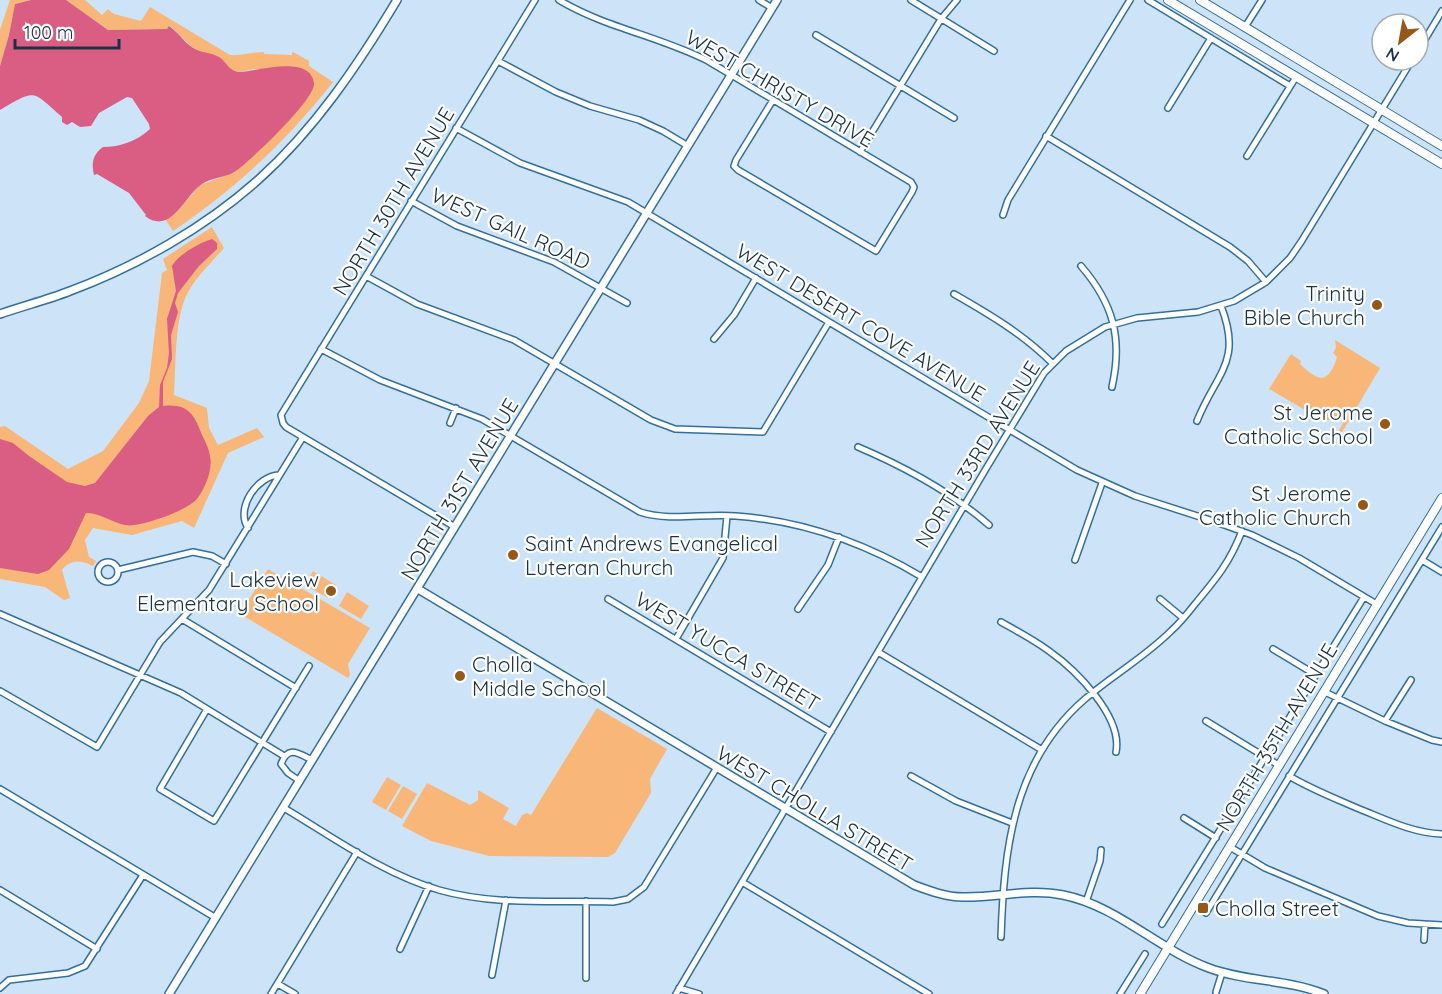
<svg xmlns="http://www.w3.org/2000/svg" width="1442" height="994" font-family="Quicksand,sans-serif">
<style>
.green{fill:#f8b678}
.water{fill:#da5d84}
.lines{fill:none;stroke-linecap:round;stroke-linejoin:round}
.minor-casing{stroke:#346f9a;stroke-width:8}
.tertiary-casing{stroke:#346f9a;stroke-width:10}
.secondary-casing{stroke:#346f9a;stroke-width:10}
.minor{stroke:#fff;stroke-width:5}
.tertiary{stroke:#fff;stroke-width:7}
.secondary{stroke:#fff;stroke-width:8}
.poi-dot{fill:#945918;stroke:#fff;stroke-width:2}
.labels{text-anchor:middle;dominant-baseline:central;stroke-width:4.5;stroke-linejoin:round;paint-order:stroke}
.street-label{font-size:21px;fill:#1a3245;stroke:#fff}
.poi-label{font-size:21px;fill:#1a3245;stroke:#fff;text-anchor:end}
</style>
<rect width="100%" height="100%" fill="#cde4f8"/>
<path class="green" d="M10,0H31L15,4L9,35L0,66V30Z
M66,0H85L102,15L108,9L114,14L141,21L150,7L230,55C240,56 251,52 264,52V54L292,55V52L295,53L309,61V66L333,82C285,143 237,187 173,231L165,219L176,213L200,185L235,172L314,83L304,69H254L240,72L231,71L217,56L195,50L170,26L167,29L108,30Z
M212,227L224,248C212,262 197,276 188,292C174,319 176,365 174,395L207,408L209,428L218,445L257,428L264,437L228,453L194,528L182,521L132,535L93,528L85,540L89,557L96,561L93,566C81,560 71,559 62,570L70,598L64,600L45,587L0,579V427L5,426L68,469L103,451L139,403L149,381L162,273L167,270L163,259Z
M1335,340L1380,368L1341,434L1338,432L1348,414L1347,412L1334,420H1322L1269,389L1291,354L1301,361L1300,364C1318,381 1328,386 1337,357L1333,353L1336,348Z
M268,569L370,628L348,664L350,675L348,678L240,614Z
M313,571L336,585L328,598L305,585Z
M347,592L369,606L361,619L339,606Z
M597,708L667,749L650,779L651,793L615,853L608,857L489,856L431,841L402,826L427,783L470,805L478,800V790L509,808L503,819L516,826L522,815L527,813L531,815Z
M387,777L401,785L386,810L372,802Z
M403,786L417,794L402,819L388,811Z"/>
<path class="water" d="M31,0H66L108,30L167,29L169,26C178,32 184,42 193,48C200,53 211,52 219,57C227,62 229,72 240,72C258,71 310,54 314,83C317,98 250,161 236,171C226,178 212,177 202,184C185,195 171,236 145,216L146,215L129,193L97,174L94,175C91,163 93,154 103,147C120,147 137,141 150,129L149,124L132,98L127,97L99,113L91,126L80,127L72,122L67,125L62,122V117C32,91 37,88 0,110V66L9,35L15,4Z
M212,239L217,243V249L199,266L178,293L175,303L178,312L171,335L172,359L163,382V406C188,403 194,414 202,435C205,441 209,449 210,456C213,470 205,488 197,499C186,511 150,523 134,525C118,528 102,512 86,513L69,549L49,570L38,574L0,568V439L13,443L29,456L67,482L85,486L95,483L148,416L159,407L160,385L167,368L169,353L167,319L176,291L172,266C179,254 199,243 212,239Z"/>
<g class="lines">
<defs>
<path id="minor" d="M559,0C606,28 659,36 708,61L911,182L914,187L912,192L876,251L738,170L734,166L736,160L773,100
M759,0L772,8
M911,0L994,51
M1148,0L1290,86
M1245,27L1262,0
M816,35L954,118
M1418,51L1442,11
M498,61L556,92L590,106L639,120L663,131L688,146
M1168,108L1211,38
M456,128L520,163L628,202L1077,470L1135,496L1216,522L1252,535L1299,558L1378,605
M1046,136L1230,247L1248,261L1266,282
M860,152L941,19L957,0
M1247,156L1296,77
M411,201L457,226L554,262L627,303
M1003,215L1008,200L1130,0
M1081,266C1113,303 1123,338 1112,387
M366,276L417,304L514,340L651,420L675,429L763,432L829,322
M954,294C989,314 1023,334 1052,363
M714,339L734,315L756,278
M321,349L380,380L482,419L640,512C671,522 705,513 736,516C803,521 865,543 922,577
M1197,421C1216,373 1243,362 1221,306
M450,423L456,408
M858,447C905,467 950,491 989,525
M455,527L286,427L283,423L281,415L535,0
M248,528C235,508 257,476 279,475
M1075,560L1102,483
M1422,560L1442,572
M98 572a10 10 0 1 1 20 0a10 10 0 1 1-20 0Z
M118,570L193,552L212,556L226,564
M608,599L831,732
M1160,599L1183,618
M798,609L828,565L839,537
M0,614L181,693L284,756
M182,619L296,688
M1001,622C1017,631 1034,640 1049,651C1076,670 1123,717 1116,752
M676,639L723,558L727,516
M1273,649L1316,675
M878,652L1042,750
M0,691L97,747L160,642L209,590L303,437
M1325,692L1385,721L1432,740L1442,742
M207,709L160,789L214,821L309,666
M1206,721L1280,766
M1385,721L1411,680
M911,776L956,801L1012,823
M1289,776C1311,789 1334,798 1357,808C1385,819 1412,833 1442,834
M300,781L288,773L281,764C288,745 298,753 312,760
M0,789L216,918
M284,808C333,837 383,874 439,890C495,906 555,900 613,902L628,899L644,887L716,769
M1184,818L1216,838
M1230,847L1265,868L1378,916L1408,923L1442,925
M742,882L929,994
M0,890L97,949
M586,901V978
M1086,902L1100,861L1101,850
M1206,913L1442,527
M1162,924L1364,597
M1001,937C1004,849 1013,761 1085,699C1113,675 1145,657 1171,631C1180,623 1188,613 1195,604C1216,579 1230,562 1242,531
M1424,940L1425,924
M400,949L429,886
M492,975L506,900
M278,984L295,994
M0,988L9,980L68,973L85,966L143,875
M679,988L699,994
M1216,992L1222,973
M271,994L357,852
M676,994L987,467L1044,373L1066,351L1105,327L1137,318L1198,312L1234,301L1266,282L1290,258L1301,242L1412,60
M1120,994L1145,954"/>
<path id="tertiary" d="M0,314C23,306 47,300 70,291C137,266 204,228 258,180C315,129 358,65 397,0
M418,589L914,885C930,891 946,897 963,897C996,898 1029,888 1063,895C1118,906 1157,949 1209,968C1246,982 1287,979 1324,994
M169,994L777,0"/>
<path id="secondary" d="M1168,0L1442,164
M1200,0L1442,146
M1140,994L1442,498"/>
</defs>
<use href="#minor" class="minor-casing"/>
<use href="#tertiary" class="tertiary-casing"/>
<use href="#secondary" class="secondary-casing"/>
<use href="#minor" class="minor"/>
<use href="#tertiary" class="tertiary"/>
<use href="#secondary" class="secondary"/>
</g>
<g class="poi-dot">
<circle cx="1377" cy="305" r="6"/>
<circle cx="1385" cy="424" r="6"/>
<circle cx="1363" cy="505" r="6"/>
<circle cx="513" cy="555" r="6"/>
<circle cx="331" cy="591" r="6"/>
<circle cx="460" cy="676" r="6"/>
<rect x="1197" y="902" width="12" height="12" rx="3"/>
</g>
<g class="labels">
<g class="street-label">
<text transform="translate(780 88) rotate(30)">WEST CHRISTY DRIVE</text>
<text transform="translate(393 201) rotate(-59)">NORTH 30TH AVENUE</text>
<text transform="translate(511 228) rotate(24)">WEST GAIL ROAD</text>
<text transform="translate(861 322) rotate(31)">WEST DESERT COVE AVENUE</text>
<text transform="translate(977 454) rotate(-58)">NORTH 33RD AVENUE</text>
<text transform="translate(459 489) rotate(-59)">NORTH 31ST AVENUE</text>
<text transform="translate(728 651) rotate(31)">WEST YUCCA STREET</text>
<text transform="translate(1276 737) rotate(-59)">NORTH 35TH AVENUE</text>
<text transform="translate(815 808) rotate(31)">WEST CHOLLA STREET</text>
</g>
<g class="poi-label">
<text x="1365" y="293">Trinity<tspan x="1365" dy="24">Bible Church</tspan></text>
<text x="1373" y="412">St Jerome<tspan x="1373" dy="24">Catholic School</tspan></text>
<text x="1351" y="493">St Jerome<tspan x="1351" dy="24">Catholic Church</tspan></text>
<text x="525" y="543" text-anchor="start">Saint Andrews Evangelical<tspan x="525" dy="24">Luteran Church</tspan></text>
<text x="319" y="579">Lakeview<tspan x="319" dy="24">Elementary School</tspan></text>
<text x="472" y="664" text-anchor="start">Cholla<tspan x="472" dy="24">Middle School</tspan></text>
<text x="1215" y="908" text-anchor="start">Cholla Street</text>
</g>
</g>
<g transform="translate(1400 42) rotate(211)"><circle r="28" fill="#ffffff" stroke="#a3adb5" stroke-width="1.5"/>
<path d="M0-4.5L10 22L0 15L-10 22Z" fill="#945918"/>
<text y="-9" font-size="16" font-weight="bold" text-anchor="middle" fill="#1a3245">N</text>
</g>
<path d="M15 39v9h104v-9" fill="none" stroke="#1a3245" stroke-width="3"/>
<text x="24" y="39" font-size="18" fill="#1a3245" stroke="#ffffff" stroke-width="4.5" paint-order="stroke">100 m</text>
</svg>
